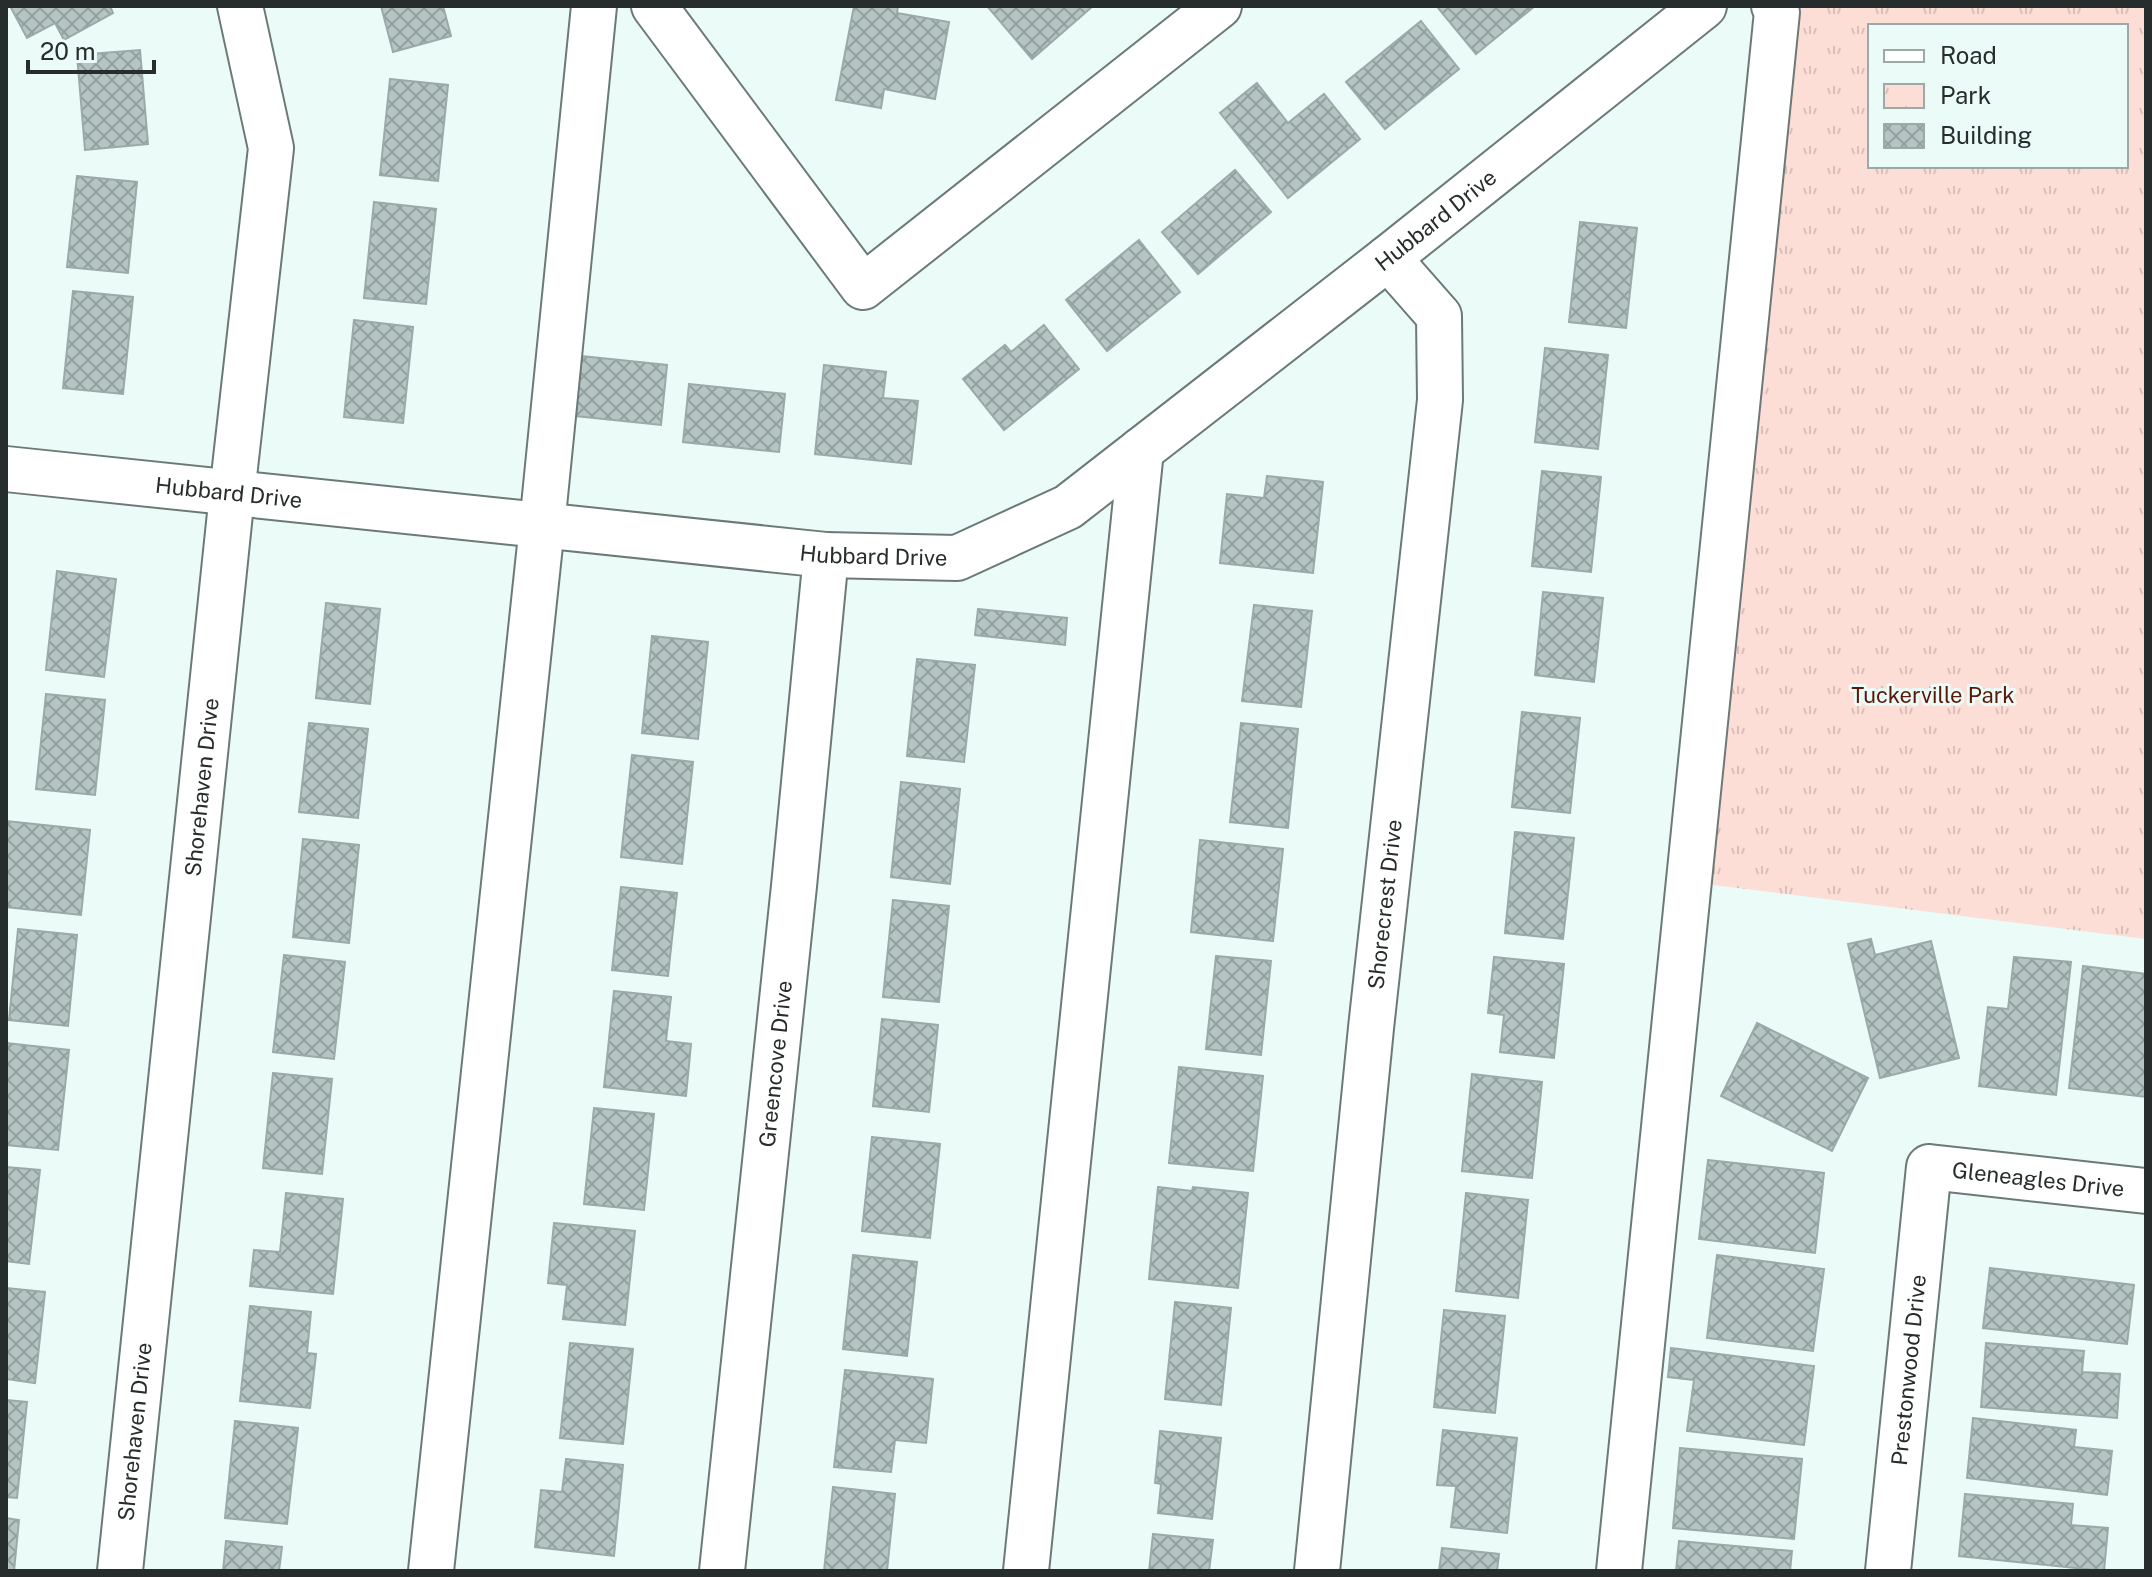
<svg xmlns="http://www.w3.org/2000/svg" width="2152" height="1577" font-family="'Public Sans',sans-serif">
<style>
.park{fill:url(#park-tufts);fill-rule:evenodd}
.building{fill:url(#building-cross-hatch);stroke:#9aaaa8;stroke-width:2}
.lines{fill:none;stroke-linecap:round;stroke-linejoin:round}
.minor-casing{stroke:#6b7a78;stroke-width:48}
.minor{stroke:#fff;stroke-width:44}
.labels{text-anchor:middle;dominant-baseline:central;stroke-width:6;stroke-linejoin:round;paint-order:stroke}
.street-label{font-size:22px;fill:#272d2c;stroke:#eafbf8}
.park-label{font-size:22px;fill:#5b1808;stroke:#eafbf8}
</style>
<defs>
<pattern id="park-tufts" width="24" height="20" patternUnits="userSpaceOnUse" patternTransform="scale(2)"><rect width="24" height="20" fill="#fdded6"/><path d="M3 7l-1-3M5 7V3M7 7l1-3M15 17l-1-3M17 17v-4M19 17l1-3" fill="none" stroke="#d9bfb8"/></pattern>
<pattern id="building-cross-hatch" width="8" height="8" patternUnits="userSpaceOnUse" patternTransform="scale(2)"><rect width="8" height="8" fill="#b5c5c3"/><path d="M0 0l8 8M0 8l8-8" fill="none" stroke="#93a09f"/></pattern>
</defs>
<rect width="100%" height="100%" fill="#eafbf8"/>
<path class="park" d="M1795,6H2146V939L1698,883ZM1870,26H2126V166H1870Z"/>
<path class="building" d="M10,6H110L113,13L64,40L55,23L27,38Z
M381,6H443L451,36L393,52Z
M854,6H898L897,13L949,22L935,99L884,89L881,108L836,100Z
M987,6H1093L1032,59Z
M1441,6H1535L1476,54L1438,8Z
M1421,21L1459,69L1385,129L1346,82Z
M140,50L148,144L85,150L77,55Z
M390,79L448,85L438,181L380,175Z
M1257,83L1288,123L1324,94L1360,139L1288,198L1220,113Z
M1235,170L1271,212L1198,274L1162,232Z
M77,176L137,182L128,273L67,267Z
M374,202L436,209L426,304L364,298Z
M1580,222L1637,228L1626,328L1569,322Z
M1139,240L1180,292L1107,351L1066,300Z
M73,291L133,297L123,394L63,388Z
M354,320L413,327L403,423L344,417Z
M1044,325L1079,369L1004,430L963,379L1005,345L1011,352Z
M1545,348L1608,355L1598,449L1535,442Z
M572,355L667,365L661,425L566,415Z
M824,365L886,372L883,398L918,401L911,464L815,454Z
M689,384L785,394L779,452L683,442Z
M1542,471L1601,477L1591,572L1532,566Z
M1267,476L1323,482L1313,573L1220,563L1227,494L1264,498Z
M57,571L116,579L104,677L46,670Z
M1543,592L1603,598L1594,682L1535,675Z
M326,603L380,609L370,704L316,698Z
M1254,605L1312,611L1301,707L1242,701Z
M978,609L1067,618L1065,645L975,635Z
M652,636L708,642L698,739L642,733Z
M917,659L975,665L964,762L907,756Z
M46,694L105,700L95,795L36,789Z
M1522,712L1580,718L1570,813L1512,807Z
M309,723L368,729L358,818L299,812Z
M1241,723L1298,729L1288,828L1230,822Z
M632,755L693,762L682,864L621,857Z
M901,782L960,789L950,884L891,877Z
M6,821L90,830L81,915L6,907Z
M1515,832L1574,838L1563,939L1505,933Z
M303,839L359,845L349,943L293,937Z
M1200,840L1283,849L1273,941L1191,932Z
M621,887L677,893L668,976L612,970Z
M893,900L949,906L939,1002L883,997Z
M18,929L77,935L68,1026L9,1020Z
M1871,939L1875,955L1931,941L1959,1058L1880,1078L1848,944Z
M284,955L345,962L334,1059L273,1052Z
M1216,956L1271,961L1261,1055L1206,1049Z
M1494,957L1564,964L1554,1058L1500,1052L1504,1015L1488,1013Z
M2014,957L2071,962L2056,1095L1979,1086L1988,1007L2008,1009Z
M2083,966L2146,974V1097L2069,1088Z
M614,991L671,997L666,1041L691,1044L686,1096L604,1087Z
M882,1019L938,1025L929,1112L873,1106Z
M1757,1023L1868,1078L1832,1151L1721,1096Z
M6,1043L69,1050L58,1150L6,1145Z
M1179,1067L1263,1076L1253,1171L1169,1163Z
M273,1073L332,1079L322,1174L263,1168Z
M1472,1074L1542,1082L1532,1178L1462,1171Z
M594,1108L654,1114L644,1210L584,1204Z
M872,1137L940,1144L930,1238L862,1231Z
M1708,1160L1824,1173L1815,1253L1699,1239Z
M6,1167L40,1170L29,1264L6,1261Z
M1158,1187L1192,1191L1193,1187L1248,1193L1238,1288L1149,1279Z
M286,1193L343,1199L333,1294L250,1286L254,1250L280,1252Z
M1466,1193L1528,1200L1518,1298L1456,1291Z
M554,1223L635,1231L625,1325L563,1319L567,1285L548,1283Z
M853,1255L917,1262L907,1356L843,1349Z
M1717,1255L1824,1269L1813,1351L1707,1338Z
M1990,1268L2134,1285L2127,1344L1983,1328Z
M6,1288L45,1292L35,1383L6,1379Z
M1175,1302L1231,1308L1221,1405L1165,1399Z
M250,1306L311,1312L307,1353L316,1354L310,1408L240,1401Z
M1444,1310L1505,1316L1495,1413L1434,1407Z
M570,1343L633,1349L623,1444L560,1438Z
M1986,1343L2084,1351L2082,1372L2120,1374L2117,1418L1981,1407Z
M1671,1348L1814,1366L1804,1445L1687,1431L1694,1380L1668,1377Z
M845,1370L933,1379L926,1443L895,1440L891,1472L834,1467Z
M6,1400L27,1402L17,1498L6,1497Z
M1973,1418L2076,1430L2074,1447L2112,1451L2107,1495L1967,1478Z
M235,1421L298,1428L287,1524L225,1518Z
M1443,1430L1517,1438L1507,1533L1451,1527L1456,1486L1437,1485Z
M1160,1431L1221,1438L1212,1519L1158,1513L1161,1484L1155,1483Z
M1680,1448L1802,1459L1794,1539L1673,1528Z
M566,1459L623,1465L614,1556L535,1547L541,1490L562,1492Z
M833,1487L895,1494L887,1571H824Z
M1965,1494L2073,1504L2071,1525L2108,1528L2104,1571L1959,1556Z
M6,1518L19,1520L14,1571H6Z
M1153,1534L1213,1540L1209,1571H1149Z
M226,1541L282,1547L279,1571H223Z
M1679,1541L1792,1551L1790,1571H1676Z
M1442,1548L1499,1554L1497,1571H1439Z"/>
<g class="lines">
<defs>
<g id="minor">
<path d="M654,6L863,287L1219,6"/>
<path id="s1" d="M6,469L826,555L957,558L1068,507L1388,258L1704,6"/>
<path id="s2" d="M120,1571L232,494L271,148L240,6"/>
<path d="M431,1571L542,526L594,6"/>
<path id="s3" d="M722,1571L794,886L826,555"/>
<path d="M1026,1571L1141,450"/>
<path id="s4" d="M1317,1571L1371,1028L1440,400L1439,316L1388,258"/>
<path d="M1619,1571L1777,12L1774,6"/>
<path id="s5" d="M1888,1571L1929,1167L2146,1191"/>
</g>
</defs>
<use href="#minor" class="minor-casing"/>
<use href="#minor" class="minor"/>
</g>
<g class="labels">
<g class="street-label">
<text stroke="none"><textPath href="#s1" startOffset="1544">Hubbard Drive</textPath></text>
<text stroke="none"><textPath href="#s1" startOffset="224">Hubbard Drive</textPath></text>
<text stroke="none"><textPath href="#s1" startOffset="872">Hubbard Drive</textPath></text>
<text stroke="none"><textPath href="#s2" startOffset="788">Shorehaven Drive</textPath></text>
<text stroke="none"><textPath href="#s4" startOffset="670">Shorecrest Drive</textPath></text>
<text stroke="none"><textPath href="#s3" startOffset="510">Greencove Drive</textPath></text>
<text stroke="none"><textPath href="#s5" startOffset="516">Gleneagles Drive</textPath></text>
<text stroke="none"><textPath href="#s5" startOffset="202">Prestonwood Drive</textPath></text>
<text stroke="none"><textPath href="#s2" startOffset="140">Shorehaven Drive</textPath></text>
</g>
<g class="park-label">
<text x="1933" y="695">Tuckerville Park</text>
</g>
</g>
<rect width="2152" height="1577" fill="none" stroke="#272d2c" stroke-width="16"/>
<rect x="1868" y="24" width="260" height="144" fill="#eafbf8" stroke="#9ca9a6" stroke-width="2"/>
<rect x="1884" y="50" width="40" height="12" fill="#ffffff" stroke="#9ca9a6" stroke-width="2"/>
<text x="1940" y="64" font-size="24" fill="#272d2c">Road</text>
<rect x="1884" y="84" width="40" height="24" fill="url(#park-tufts)" stroke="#9ca9a6" stroke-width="2"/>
<text x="1940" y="104" font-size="24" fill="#272d2c">Park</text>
<rect x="1884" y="124" width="40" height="24" fill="url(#building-cross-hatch)" stroke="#9ca9a6" stroke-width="2"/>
<text x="1940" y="144" font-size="24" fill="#272d2c">Building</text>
<path d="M28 60v12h126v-12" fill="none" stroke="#272d2c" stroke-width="4"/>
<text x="40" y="60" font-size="24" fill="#272d2c" stroke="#eafbf8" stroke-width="6" paint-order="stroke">20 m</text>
</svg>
